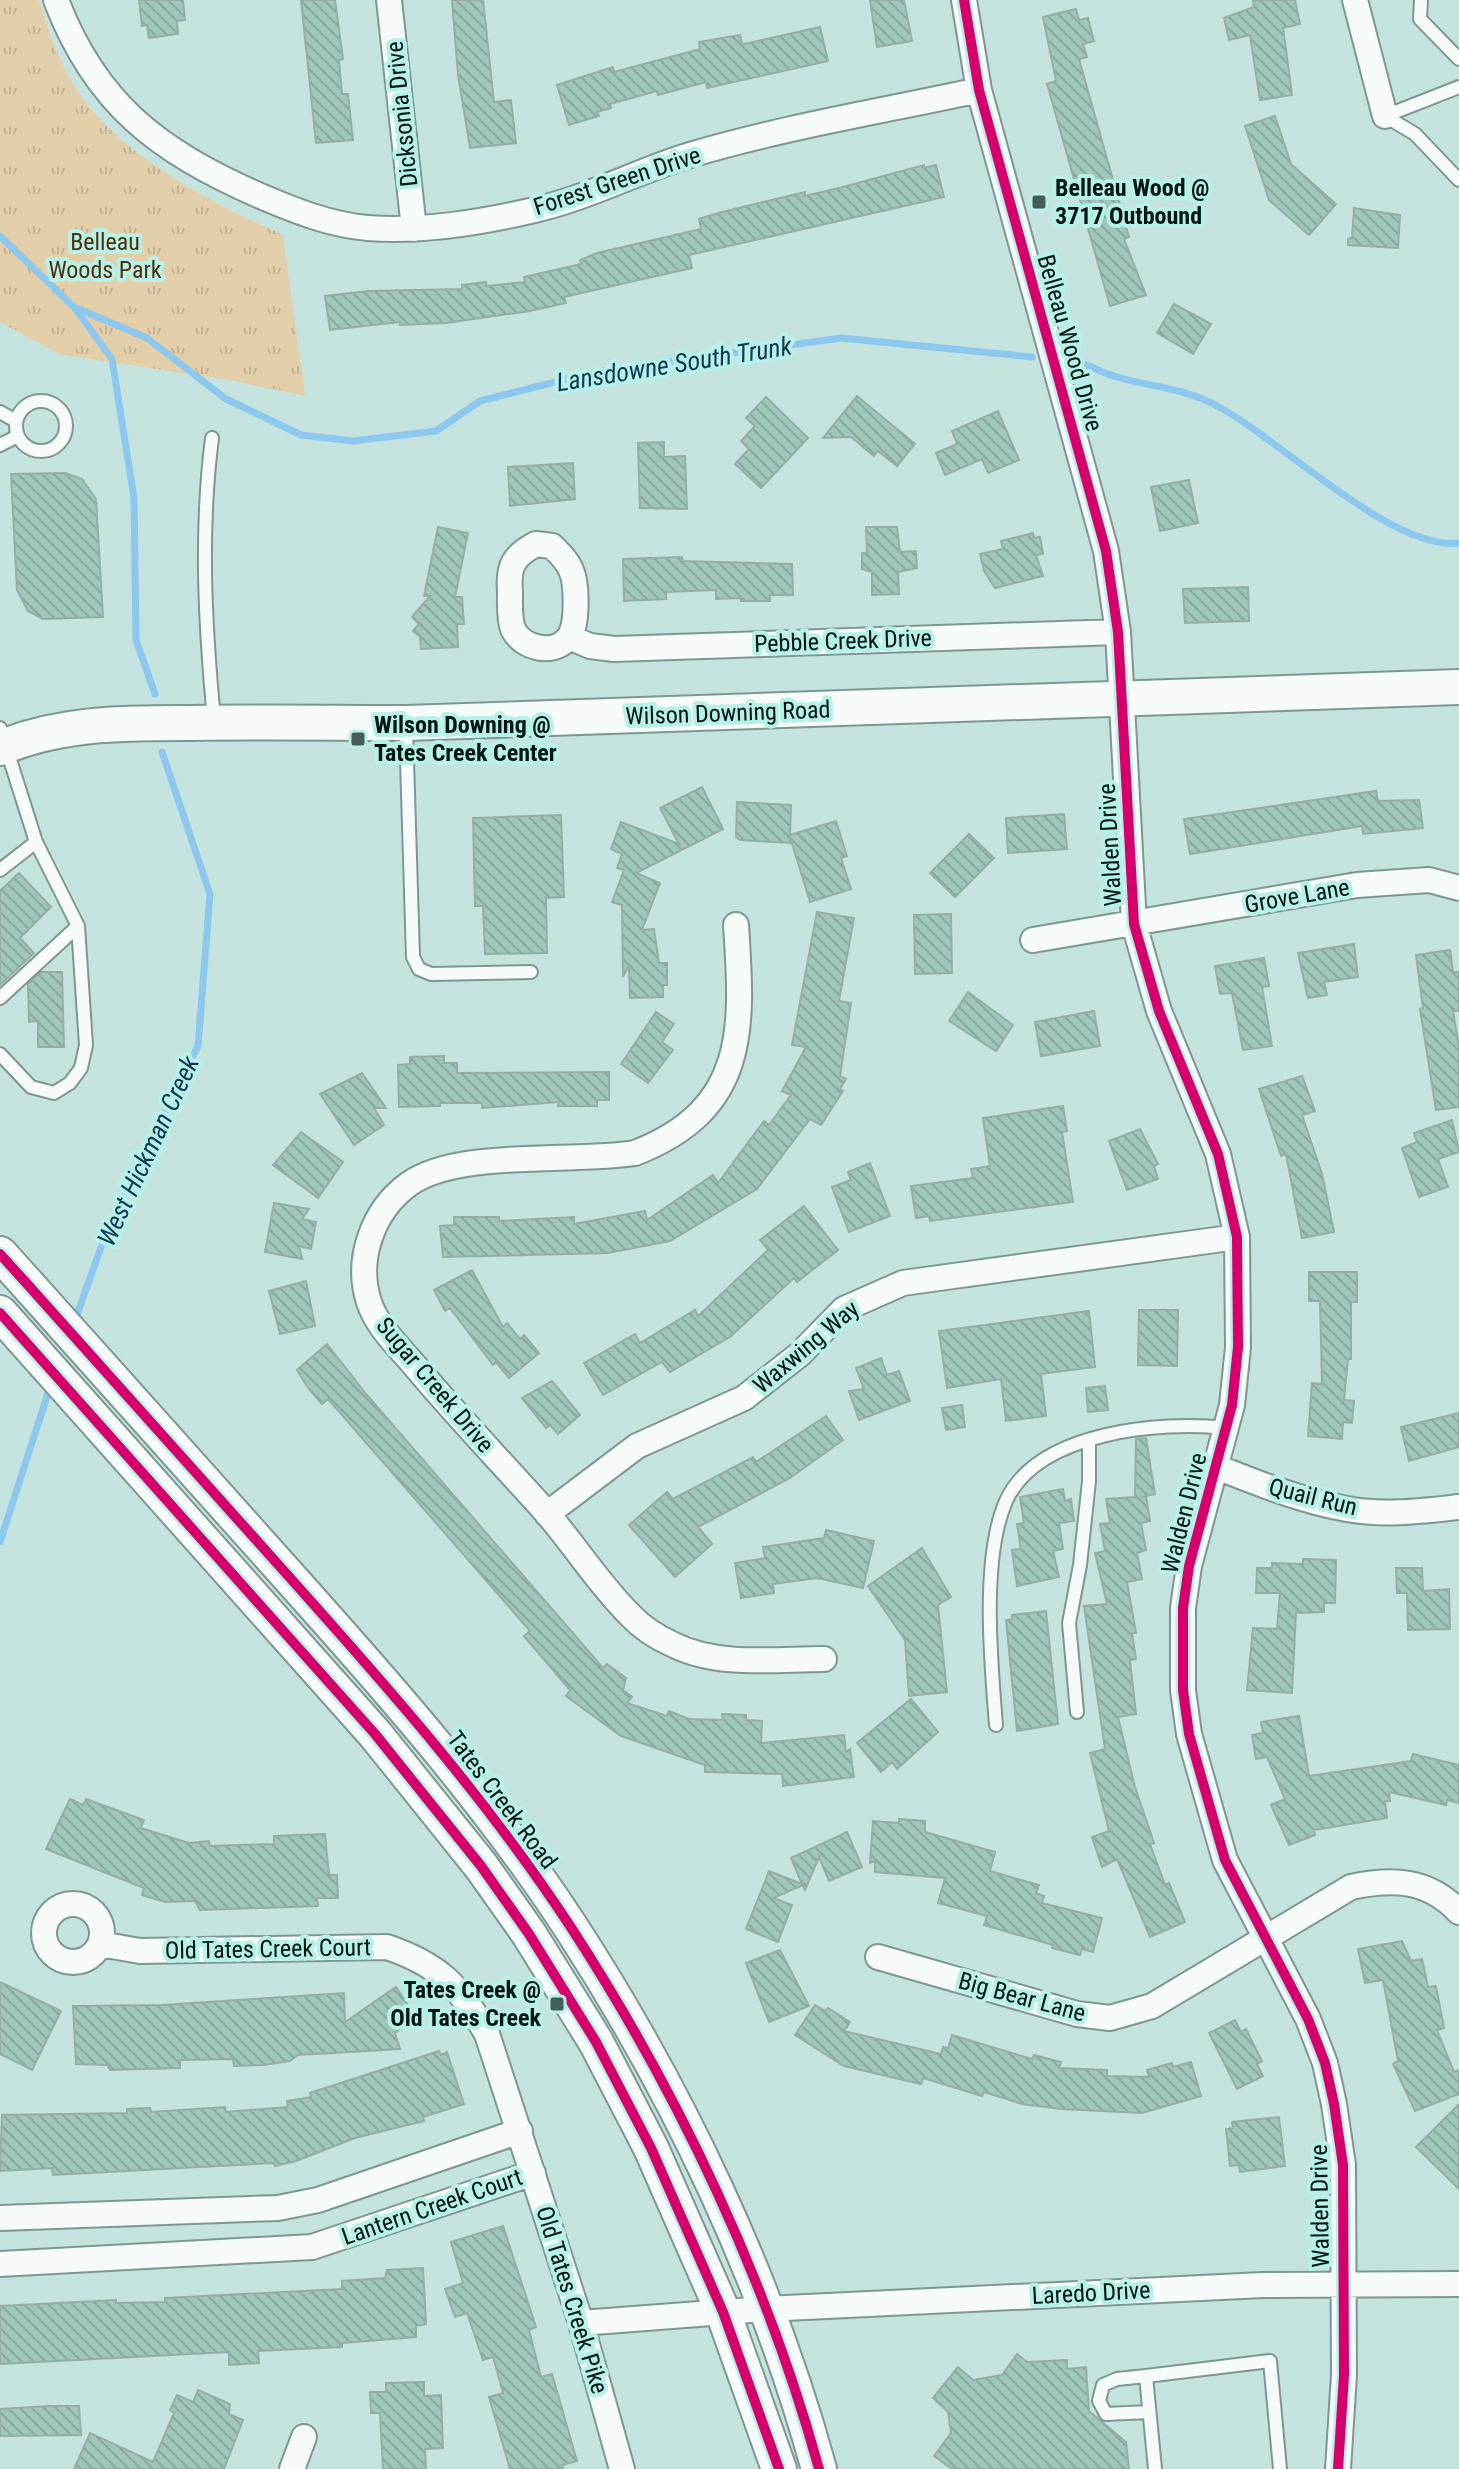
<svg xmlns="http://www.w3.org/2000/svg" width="1459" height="2469" font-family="'Roboto Condensed',sans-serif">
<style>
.park{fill:url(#park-tufts)}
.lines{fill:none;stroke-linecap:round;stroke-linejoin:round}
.stream{stroke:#8cc7ee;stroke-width:7}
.building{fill:url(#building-back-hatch);stroke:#96ada7;stroke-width:2}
.lane-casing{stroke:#7f9794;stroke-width:16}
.street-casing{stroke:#7f9794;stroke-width:28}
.secondary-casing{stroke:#7f9794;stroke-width:38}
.lane{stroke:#f6fbfa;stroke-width:12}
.street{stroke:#f6fbfa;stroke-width:24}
.secondary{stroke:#f6fbfa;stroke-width:34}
.cycleway-casing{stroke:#b7f0e7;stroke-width:15}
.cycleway{stroke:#d6006c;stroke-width:10}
.poi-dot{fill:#455d59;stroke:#b7f0e7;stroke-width:3}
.labels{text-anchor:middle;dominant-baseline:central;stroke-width:8;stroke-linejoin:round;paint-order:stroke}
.street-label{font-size:24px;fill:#011512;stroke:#b7f0e7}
.poi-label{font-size:24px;font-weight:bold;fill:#011512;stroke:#b7f0e7;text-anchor:start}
.park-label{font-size:24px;fill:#50300c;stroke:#b7f0e7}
.water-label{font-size:26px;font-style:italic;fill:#113855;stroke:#b7f0e7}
</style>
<defs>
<pattern id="park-tufts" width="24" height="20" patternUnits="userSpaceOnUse" patternTransform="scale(2)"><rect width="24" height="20" fill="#e3ceaa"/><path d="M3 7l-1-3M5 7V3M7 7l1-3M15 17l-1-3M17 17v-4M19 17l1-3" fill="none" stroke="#c1b091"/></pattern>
<pattern id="building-back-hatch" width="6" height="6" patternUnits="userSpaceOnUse" patternTransform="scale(2)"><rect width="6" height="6" fill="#9fc6ba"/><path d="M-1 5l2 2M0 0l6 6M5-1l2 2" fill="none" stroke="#87a99f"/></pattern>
</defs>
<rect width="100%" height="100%" fill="#c4e3de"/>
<path class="park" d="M0,0H39C49,32 61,68 81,96C129,161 212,203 283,235L305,396L234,381L59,354L0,322Z"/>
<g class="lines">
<path class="stream" d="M0,236L74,307L112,359L134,498L136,640L155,694
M74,307L147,338L226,399L301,435L353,441L436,431L480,401L595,372L841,338L1032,357
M1071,361C1088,363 1100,373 1117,377C1151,387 1185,388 1217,406C1279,438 1391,551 1459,543
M75,1320L109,1225L198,1046L210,894L162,752
M0,1542L51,1384"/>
</g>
<path class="building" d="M139,0H183L185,20L177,21L178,34L149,38L147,25L142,26Z
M301,0H335L343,59L339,60L342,94H348L353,140L316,143Z
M452,0H483L494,102L511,100L516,143L470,148L458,75Z
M870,0H904L912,41L877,47Z
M1253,0H1295L1300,24L1283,28L1292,95L1260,100L1250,35L1229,40L1224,18L1254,7Z
M1076,9L1079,20L1088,18L1094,41L1083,44L1087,57L1079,59L1129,237L1124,239L1146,295L1110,306L1047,84L1056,81L1043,17Z
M820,27L828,61L707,88L706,82L658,95L657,91L610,104L611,108L597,112L599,116L569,125L557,85L613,67L614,72L700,49L699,42L740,35L742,44L749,43Z
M1275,116L1291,164L1336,204L1309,235L1269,200L1245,126Z
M924,165V168L936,165L944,197L689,255L692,268L564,297L566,303L530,311L446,323L400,325V322L330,330L325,296L369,291L462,289V285L486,282V286L525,282L524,277L581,264L580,260L597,253L701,229L699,219L718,213L805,192V196L843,187Z
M1354,208L1400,215L1398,248L1348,245V239L1352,238Z
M1174,304L1211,324L1193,354L1157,333Z
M857,396L915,444L897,466L878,451L874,456L851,437L823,438Z
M766,397L808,438L761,488L735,464L749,449L741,441L755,426L746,418Z
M998,411L1019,460L988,473L982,459L945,475L936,453L957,444L952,431Z
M664,442V457L685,456L687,509L640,508L638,443Z
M573,463L575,499L510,506L508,467Z
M65,473L82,479L96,499L103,617L43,619L28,611L17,590L11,474Z
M1189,480L1198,523L1160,531L1151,487Z
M438,527L468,533L455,597H462L464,624H457L458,647L421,649L420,637L413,631L419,624L412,617L430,596H424Z
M866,527H897L900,552L916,551L917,568L898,572L899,594L872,595V572L862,569V553H867Z
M1033,533L1034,538L1040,537L1043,554L1036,555L1043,576L995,588L984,571L980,554L1003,549L1001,541Z
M682,557L683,561L792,564L793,595H770V601H741V598L716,599V590L666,592V599L624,601L623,559Z
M1248,587L1249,621L1185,623L1183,589Z
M702,787L723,829L636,873L660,883L642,930L654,929L659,963H667V985H663V997L630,998L629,965L623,977L622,905L612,902L624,870L617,868L622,854L611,849L621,822L679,844L660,808Z
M1376,791L1378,801L1419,800L1423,828L1363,834L1362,826L1190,854L1184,819Z
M737,802L791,805L790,835L836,821L847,856L841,858L851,889L810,902L790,837V843L740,840L736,837Z
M1064,814L1067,849L1008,853L1006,818Z
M561,815L564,897L546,898L547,953L485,954L483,906H475L473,818Z
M969,834L994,858L955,897L930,873Z
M19,873L51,907L20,938L34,953L0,985V891Z
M817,912L854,918L839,1001L851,1003L840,1076L846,1079L840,1089L843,1091L821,1125L810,1119L757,1189L670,1241L608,1253L443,1257L440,1226L454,1225V1217H499V1221L574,1217V1224L645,1211L647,1220L713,1175L718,1183L764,1121L769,1125L791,1095L782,1091L806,1047L792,1045Z
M951,914L952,973L915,974L914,915Z
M1354,944L1358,977L1324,982L1327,995L1308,998L1298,953Z
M1450,950L1453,972H1459V1011H1453L1459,1047V1107L1436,1110L1420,1009L1423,1008L1416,955Z
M1264,958L1269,986L1262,987L1272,1046L1243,1050L1232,993L1220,994L1215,966Z
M41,972H62L64,1047H38V1021L29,1022L28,984Z
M968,992L1013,1025L996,1051L949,1021Z
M1094,1011L1100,1046L1041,1056L1035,1022Z
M656,1012L674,1024L662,1042L673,1050L648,1083L621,1064Z
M444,1056V1063H457V1073L609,1072V1100H597V1106H558L559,1102L482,1108V1103H440V1106L399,1107L398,1065L410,1064V1057Z
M362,1073L386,1108H374L384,1125L354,1145L320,1094Z
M1302,1076L1315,1111L1302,1115L1322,1174L1334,1232L1302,1238L1286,1154L1281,1156L1259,1089Z
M1063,1106L1067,1131L1062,1132L1073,1202L930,1221L929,1216L916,1218L911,1186L973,1178L971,1169L990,1166L983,1118Z
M1452,1120L1459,1152L1438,1159L1448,1187L1419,1197L1402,1148L1417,1142L1414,1133Z
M1140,1129L1158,1164L1154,1166L1158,1179L1127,1190L1109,1141Z
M301,1132L343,1162L318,1198L273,1165Z
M870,1163L890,1216L849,1232L832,1187L851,1180L848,1172Z
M274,1203L309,1209L302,1219L316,1222L311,1249L299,1246L302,1259L265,1252Z
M804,1206L838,1250L797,1282L794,1278L730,1337L670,1372L662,1362L603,1395L584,1363L635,1334L640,1343L695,1310L698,1316L768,1250L760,1240Z
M472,1270L503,1327L507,1323L520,1339L524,1335L539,1353L509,1378L496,1362L493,1365L450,1308L445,1311L434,1290Z
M1309,1272H1357V1302H1351V1359H1348L1344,1400L1354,1401L1352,1423L1343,1422L1342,1439L1308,1436L1312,1383L1322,1384L1320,1301H1309Z
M306,1281L315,1326L280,1334L269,1291Z
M1139,1310H1178L1177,1366L1138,1365Z
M1089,1311L1095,1367L1041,1374L1046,1416L1006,1421L1001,1379L947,1388L939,1331Z
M327,1344L367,1395L603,1668L607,1664L626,1678L623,1690L632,1697L627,1703L667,1716L669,1711L689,1719L723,1720L722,1714L746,1715V1720L762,1721L761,1743L844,1735L846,1752L850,1749L854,1777L783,1786L782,1774L705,1772V1765L621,1736L566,1696L570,1690L524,1636L530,1631L328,1399L322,1404L308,1388L297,1370Z
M881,1358L887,1375L899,1371L910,1401L859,1420L849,1391L864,1389L856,1368Z
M552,1381L580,1415L558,1434L550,1425L546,1428L522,1398Z
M1105,1386L1108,1410L1088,1412L1086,1388Z
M962,1405L965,1427L946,1430L942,1408Z
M1459,1413V1447L1409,1461L1401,1427Z
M826,1416L843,1440L790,1478L698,1527L712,1544L675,1577L629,1525L667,1492L673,1499L753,1457L756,1462Z
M1146,1438L1155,1494L1141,1497L1146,1496L1150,1521L1141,1523L1146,1550L1137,1553L1142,1579L1127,1582L1136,1633H1132L1136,1659L1130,1660L1136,1714L1118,1717L1135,1787L1154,1843L1150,1844L1165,1885L1169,1883L1185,1922L1150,1937L1117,1859L1102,1867L1092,1837L1109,1831L1090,1753L1105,1749L1084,1606L1107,1604L1095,1553L1105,1551L1100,1524L1110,1523L1106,1499L1135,1497L1136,1439Z
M1063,1489L1065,1501L1071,1499L1074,1521L1059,1523L1063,1549L1053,1551L1059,1577L1017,1586L1012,1550L1021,1549L1017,1524L1024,1523L1020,1497Z
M826,1530L874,1541L863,1588L817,1578L773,1584L774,1593L741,1598L735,1563L765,1558L763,1547L824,1538Z
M922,1548L951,1597L938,1605L947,1692L909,1696L905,1640L868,1586Z
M1303,1559L1336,1560L1335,1603H1324V1612L1296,1613L1292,1693L1247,1690L1253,1628L1277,1629L1280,1593H1256L1257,1568H1272V1563L1303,1564Z
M1396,1568H1422L1423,1591L1449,1589L1450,1629L1408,1630L1407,1593H1397Z
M1046,1611L1058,1724L1017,1731L1006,1620L1012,1619V1615Z
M911,1699L938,1732L897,1769L892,1762L881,1772L857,1743Z
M1299,1716L1309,1776L1411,1761L1413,1754L1459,1765V1803L1447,1800L1446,1805L1389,1792L1390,1801H1385L1387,1818L1314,1830L1315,1835L1289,1845L1271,1805L1285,1799L1267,1757L1256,1759L1252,1735L1263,1733L1261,1722Z
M70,1799L83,1805L86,1799L144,1820L141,1828L189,1843L209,1841L210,1846L274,1844V1836L325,1834L329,1875H337L338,1898H317L318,1906L200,1910L195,1901L165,1902L142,1895L144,1888L46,1849Z
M899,1819L925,1821V1832L995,1852L990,1871L1039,1885L1036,1893L1044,1896L1042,1903L1102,1918L1093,1952L1082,1949L1080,1955L1052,1948L1053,1945L984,1925L987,1916L938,1903L945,1878L875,1872V1861L870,1863L873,1821L899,1823Z
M847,1832L862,1867L829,1881L819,1857L805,1890L803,1885L773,1898L792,1905L778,1942L746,1929L769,1871L802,1884L791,1858Z
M1402,1941L1411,1961L1422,1959L1428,1987L1436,1986L1444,2028L1437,2030L1454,2072L1459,2070V2094L1415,2111L1393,2064L1398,2061L1383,1980L1365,1983L1358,1949Z
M780,1950L809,2006L769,2022L746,1963Z
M0,1982L61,2011L32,2070L0,2054Z
M396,1987L416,2017L395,2033L400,2049L298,2055L290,2061L264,2065L234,2066L233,2059L180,2060V2068L110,2070L107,2065L76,2064L73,2006L163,2005L344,1993L345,2022Z
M815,2005L825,2011L828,2008L850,2022L844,2031L941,2054L943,2047L948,2048L952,2035L1032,2059L1034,2055L1061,2062L1059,2068L1107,2070V2076L1149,2077L1147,2070L1172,2063L1173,2067L1191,2062L1201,2096L1142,2113L1061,2109L1022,2104L984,2092L982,2096L923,2078L921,2084L844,2066L795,2035Z
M1235,2020L1241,2032L1246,2029L1262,2061L1257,2064L1263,2076L1237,2089L1209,2033Z
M439,2051L441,2055L447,2052L464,2104L423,2117L424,2121L355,2138L296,2161L275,2166L274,2163L53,2175L52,2168L0,2171L2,2115L127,2113V2109L150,2108L151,2112L225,2107L226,2112L288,2107L287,2101L311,2097L310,2093Z
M1459,2104V2189L1416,2147Z
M1279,2117L1285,2166L1240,2172L1239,2165L1230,2166L1226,2129L1233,2128L1232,2122Z
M503,2226L536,2327L529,2330L541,2377L552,2374L577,2461L562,2465L563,2469H510L489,2397L503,2393L493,2357L483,2360L467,2313L455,2317L445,2289L463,2283L451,2242Z
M423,2268L426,2324L416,2326V2337L342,2343V2347L258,2351L259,2363L229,2365V2352L0,2364V2306L116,2300V2303L165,2302V2298L342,2289V2281L385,2278L387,2270Z
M1017,2354L1027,2362L1067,2360V2369L1086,2367L1089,2411L1126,2442L1129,2469H952L934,2456L951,2433L948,2412L933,2398L958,2367L973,2380L1002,2375Z
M424,2382V2396L441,2395L443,2448L425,2449L426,2469H383L380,2413H371L370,2392H386V2383Z
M198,2390L230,2404L229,2414L243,2420L224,2469H74L90,2433L153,2462L174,2413L170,2410L177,2395L193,2402Z
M50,2406H79L81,2435L0,2436V2409Z"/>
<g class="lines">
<defs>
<path id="lane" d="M1421,0L1420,19L1459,59
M1385,116L1415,134L1459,180
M1385,116L1459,87
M16 426a25 25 0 1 1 50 0a25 25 0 1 1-50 0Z
M0,412L16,421
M212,438C200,532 205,625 214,719
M0,445L18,436
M406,727L413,957L419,969L431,974L531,972
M0,728L36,842L0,870
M0,998L78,926
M0,1054L31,1087L54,1093L70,1083L81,1068L86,1045L78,926L36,842
M1077,1712L1069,1623L1080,1565L1089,1481V1441
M996,1725C991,1663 981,1558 1006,1501C1038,1431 1161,1421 1226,1428
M1146,2376L1117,2379L1103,2385L1099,2401L1106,2414L1149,2412
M1155,2469L1146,2376L1270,2361L1280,2469"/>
<path id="street" d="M56,0C96,105 159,151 258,195C293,210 330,225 368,228C422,232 478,223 530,211C586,199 635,172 690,155C784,127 883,111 979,90
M389,0L414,229
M964,0L979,90L1106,551L1118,632L1134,924L1159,1011L1218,1154L1237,1237L1238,1347L1232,1405L1189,1566L1183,1608V1690L1189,1734L1225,1860L1308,2019L1325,2063L1334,2104L1343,2165L1344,2375L1338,2469
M1355,0L1385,116
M536,544L552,546C559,553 567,560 571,570C577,583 578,624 569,637C555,656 522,649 513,629C509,619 510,603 510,592C508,566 513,556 536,544Z
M569,637L590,646L614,649L1118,632
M736,925C743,1029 748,1109 635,1153C574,1163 458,1149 409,1184C373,1210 355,1259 369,1302C377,1327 399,1347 415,1366C457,1416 501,1462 545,1511C574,1544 597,1582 629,1614C641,1627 658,1638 674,1645C718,1667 776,1659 824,1659
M1033,940L1357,885L1429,880L1459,888
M1217,1467C1259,1484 1303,1501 1347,1509C1384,1516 1422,1511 1459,1507
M547,1514L637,1446L744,1398L800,1354L844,1309L903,1283L1237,1237
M44 1933a29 29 0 1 1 58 0a29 29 0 1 1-58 0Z
M100,1944L140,1951L387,1947C440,1965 459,1986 487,2034L581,2323L622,2469
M878,1957L1077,2014L1110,2018L1152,2006L1351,1887C1392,1878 1428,1879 1459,1912
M0,2218L278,2208L318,2200L520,2131
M0,2264L312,2247L533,2173
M581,2323L765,2309L1263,2285L1459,2284
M292,2469L304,2437"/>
<path id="secondary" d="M0,748C62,722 126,723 192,723C264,722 335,723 406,723L1459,687
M0,1254C95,1359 189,1465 283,1570C386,1685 488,1800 572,1929C679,2094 767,2280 819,2469
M0,1313L375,1734L481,1866L529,1934L596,2042L651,2148L723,2312L779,2469"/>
</defs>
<use href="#lane" class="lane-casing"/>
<use href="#street" class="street-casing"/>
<use href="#secondary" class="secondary-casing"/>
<use href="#lane" class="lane"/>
<use href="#street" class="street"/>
<use href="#secondary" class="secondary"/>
<defs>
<path id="cycleway" d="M964,0L979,90L1106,551L1118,632L1134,924L1159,1011L1218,1154L1237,1237L1238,1347L1232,1405L1189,1566L1183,1608V1690L1189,1734L1225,1860L1308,2019L1325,2063L1334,2104L1343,2165L1344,2375L1338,2469
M0,1254C95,1359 189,1465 283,1570C386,1685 488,1800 572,1929C679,2094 767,2280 819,2469
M0,1313L375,1734L481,1866L529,1934L596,2042L651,2148L723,2312L779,2469"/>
</defs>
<use href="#cycleway" class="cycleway-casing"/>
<use href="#cycleway" class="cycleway"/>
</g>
<g class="poi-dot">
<rect x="1031" y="194" width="16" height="16" rx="4"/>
<rect x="350" y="731" width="16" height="16" rx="4"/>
<rect x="549" y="1996" width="16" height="16" rx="4"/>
</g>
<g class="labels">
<g class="street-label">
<text transform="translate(402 114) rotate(-96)">Dicksonia Drive</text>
<text transform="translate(617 181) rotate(-18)">Forest Green Drive</text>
<text transform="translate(1070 343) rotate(74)">Belleau Wood Drive</text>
<text transform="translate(843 641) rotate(-2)">Pebble Creek Drive</text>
<text transform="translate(728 713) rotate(-2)">Wilson Downing Road</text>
<text transform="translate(1110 845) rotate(-93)">Walden Drive</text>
<text transform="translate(1297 896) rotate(-10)">Grove Lane</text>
<text transform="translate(806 1347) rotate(-40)">Waxwing Way</text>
<text transform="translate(435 1385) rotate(50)">Sugar Creek Drive</text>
<text transform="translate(1313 1497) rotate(14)">Quail Run</text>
<text transform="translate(1184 1513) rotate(-76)">Walden Drive</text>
<text transform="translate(502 1800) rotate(53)">Tates Creek Road</text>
<text transform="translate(268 1949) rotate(-1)">Old Tates Creek Court</text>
<text transform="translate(1022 1997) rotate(15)">Big Bear Lane</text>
<text transform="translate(1320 2206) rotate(-91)">Walden Drive</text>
<text transform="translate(432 2207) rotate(-19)">Lantern Creek Court</text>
<text transform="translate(1091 2293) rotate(-3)">Laredo Drive</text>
<text transform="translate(572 2300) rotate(73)">Old Tates Creek Pike</text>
</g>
<g class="poi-label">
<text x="1055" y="188">Belleau Wood @<tspan x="1055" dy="28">3717 Outbound</tspan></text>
<text x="374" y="725">Wilson Downing @<tspan x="374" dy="28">Tates Creek Center</tspan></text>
<text x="541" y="1990" text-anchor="end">Tates Creek @<tspan x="541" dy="28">Old Tates Creek</tspan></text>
</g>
<g class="park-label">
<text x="105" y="242">Belleau<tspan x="105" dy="28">Woods Park</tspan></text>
</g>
<g class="water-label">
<text transform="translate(674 364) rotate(-9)">Lansdowne South Trunk</text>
<text transform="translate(148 1151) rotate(-65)">West Hickman Creek</text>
</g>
</g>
</svg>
